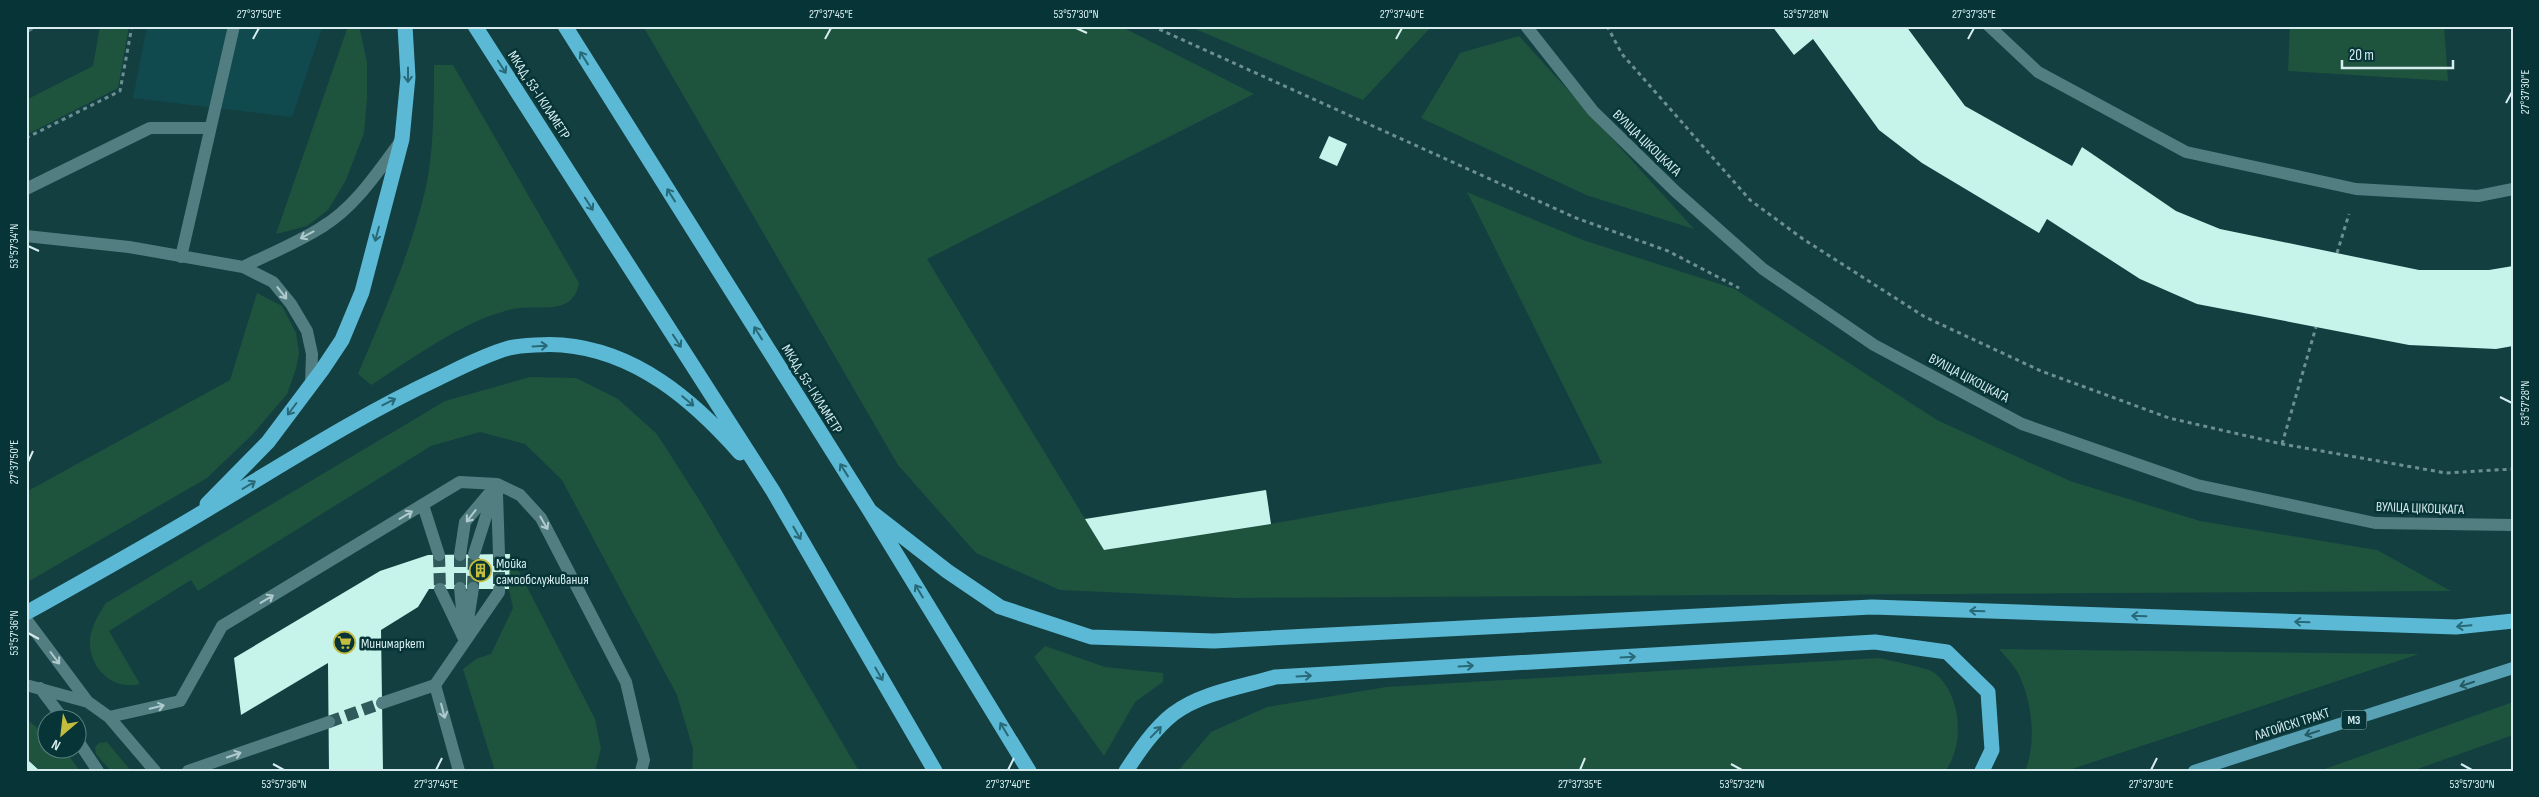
<svg xmlns="http://www.w3.org/2000/svg" width="2539" height="797" font-family="'Sofia Sans Condensed',sans-serif">
<style>
.built{fill:#114a4e}
.green{fill:#1e533d}
.building{fill:#c6f3ea}
.lines{fill:none;stroke-linecap:round;stroke-linejoin:round}
.minor-tunnel{stroke:#30595b;stroke-width:12;stroke-dasharray:12 6;stroke-linecap:butt}
.path{stroke:#6d8f91;stroke-width:3;stroke-dasharray:4 4;stroke-linecap:butt}
.minor{stroke:#537e81;stroke-width:12}
.major{stroke:#58a1b4;stroke-width:12}
.highway{stroke:#5cb9d6;stroke-width:15}
.oneway{stroke:#286977}
.oneway2{stroke:#afcbcd}
.oneway3{stroke:#235a63}
.ticks{fill:none;stroke:#d6ecee;stroke-width:2}
.labels{text-anchor:middle;dominant-baseline:central;stroke-width:5;stroke-linejoin:round;paint-order:stroke}
.shield{fill:#063437;stroke:#98b5b7;stroke-width:1}
.shield-label{font-size:12px;font-weight:bold;fill:#d6ecee}
.street-label{font-size:14px;fill:#d6ecee;stroke:#063437}
.poi-label{font-size:14px;fill:#d6ecee;stroke:#063437;text-anchor:start}
.neatline{fill:none;stroke:#d6ecee;stroke-width:2}
.ticks-label{font-size:12px;text-anchor:middle;fill:#d6ecee}
</style>
<rect width="100%" height="100%" fill="#133f41"/>
<path class="built" d="M147,26H323L292,117L133,98Z"/>
<path class="green" d="M100,26H129L118,88L26,135V100L93,66Z
M348,26H359L367,62V98L364,133L346,180L328,210L307,226L276,234Z
M643,26H1120L1254,94L927,259L1104,550L1271,524L1602,463L1467,192L1583,240L1735,289L1937,420L2070,481L2200,521L2377,550L2451,591L1236,598L1060,590L976,553L898,465Z
M1188,26H1432L1363,100Z
M2290,26H2444L2448,81L2288,71Z
M1519,36L1694,229L1586,195L1421,118L1460,53Z
M434,65H453L579,283C573,317 539,304 513,309C465,319 412,359 371,385L358,374C383,314 410,255 425,191C434,153 434,104 434,65Z
M257,293L282,306L296,333L299,353L296,369L287,394L252,435L207,478L26,583V492L230,380Z
M530,377L576,378L618,399L657,434L703,506L859,771H692L693,749L677,695L562,480L525,444L480,432L431,446L198,591L191,580L109,631L140,684C113,691 88,668 90,639C91,627 99,613 106,603L445,401Z
M510,554L595,719L601,749L595,771H495L463,669L476,659L491,654L513,608L509,589Z
M1045,646L1105,667L1163,673V682L1135,702L1104,756L1034,657Z
M1999,649L2419,654L2066,771H2025C2037,743 2032,700 2018,673C2013,664 2005,656 1999,649Z
M1880,658C1891,661 1925,667 1933,672C1961,691 1966,745 1945,771H1178L1211,732L1267,707L1386,687Z
M2513,702V735L2412,771H2319Z
M26,719L47,735L48,750H65L80,771H41L26,758Z
M107,742L131,771H111L96,754L95,747L99,743Z"/>
<path class="building" d="M1772,26H1906L1965,106L2072,166L2082,147L2176,211L2220,229L2419,270H2489L2513,266V346L2496,349L2409,345L2197,304L2140,279L2047,219L2039,233L1922,163L1879,130L1813,39L1794,55Z
M1329,136L1347,144L1337,166L1319,158Z
M1266,490L1271,524L1104,550L1085,519Z
M510,554L509,589H429L418,607L381,630L383,771H329L328,663L241,715L234,658L380,571L428,555Z
M29,761L40,771H26V764Z"/>
<g class="lines">
<path class="minor-tunnel" d="M499,554V589
M439,555L440,589
M460,555V588
M473,588L474,554
M329,722L382,703"/>
<path class="path" d="M1152,26L1576,218L1668,251L1739,288
M1607,26L1622,54L1750,200L1803,239L1925,317L2041,371L2169,418L2282,444L2446,473L2513,469
M26,138L120,91L132,26
M2337,253L2349,214
M2282,444L2316,327"/>
<path class="minor" d="M1526,26L1593,111L1675,191L1763,269L1874,345L2022,424L2197,485L2375,523L2513,525
M1989,26L2038,72L2186,152L2356,189L2478,196L2513,189
M26,27L28,26
M26,189L150,128H210
M26,236L129,247L243,267L273,282L291,304L307,331L312,354L311,385
M181,257L234,26
M243,267C269,254 297,243 322,227C355,207 377,173 400,142
M497,494L499,554
M423,505L439,555
M474,554L494,491
M460,555L465,522L497,484
M460,588L464,631
M440,589L465,641
M26,619L88,702L109,717L155,771
M468,620L473,588
M26,685L88,702
M435,685L499,592V589
M40,688L64,720
M382,703L435,685L459,771
M109,717L180,701L222,626L460,482L497,484L520,495L541,518L626,682L644,760L641,771
M78,741L98,771
M188,771L329,722"/>
<path class="major" d="M2194,771L2513,668"/>
<path class="highway" d="M475,26L773,491L935,771
M565,26L870,511L1029,771
M207,504L268,442L322,370L342,340L362,292L402,139L408,77L405,26
M870,511L947,571L1000,607L1091,637L1214,641L1872,607L2456,627L2513,621
M26,613C87,579 148,545 208,509C284,464 358,416 437,379C460,368 484,355 509,348C521,345 549,344 562,345C636,351 693,400 740,453
M1126,771C1139,751 1154,729 1173,714C1201,693 1241,687 1275,677L1875,642L1947,652L1988,692L1992,750L1982,771"/>
</g>
<defs><path id="oneway-shaft" d="M-6 0H5M1.5-3L5.5 0L1.5 3" fill="none" stroke-width="1.6" stroke-linecap="round" stroke-linejoin="round" transform="scale(1.25)"/></defs>
<g class="oneway">
<use href="#oneway-shaft" transform="translate(584 58) rotate(-122)"/>
<use href="#oneway-shaft" transform="translate(502 67) rotate(57)"/>
<use href="#oneway-shaft" transform="translate(408 75) rotate(90)"/>
<use href="#oneway-shaft" transform="translate(671 195) rotate(-122)"/>
<use href="#oneway-shaft" transform="translate(589 204) rotate(57)"/>
<use href="#oneway-shaft" transform="translate(377 234) rotate(105)"/>
<use href="#oneway-shaft" transform="translate(758 333) rotate(-122)"/>
<use href="#oneway-shaft" transform="translate(677 341) rotate(57)"/>
<use href="#oneway-shaft" transform="translate(540 346) rotate(-3)"/>
<use href="#oneway-shaft" transform="translate(688 401) rotate(40)"/>
<use href="#oneway-shaft" transform="translate(389 402) rotate(-27)"/>
<use href="#oneway-shaft" transform="translate(292 409) rotate(127)"/>
<use href="#oneway-shaft" transform="translate(844 470) rotate(-122)"/>
<use href="#oneway-shaft" transform="translate(249 485) rotate(-31)"/>
<use href="#oneway-shaft" transform="translate(797 533) rotate(60)"/>
<use href="#oneway-shaft" transform="translate(919 591) rotate(-121)"/>
<use href="#oneway-shaft" transform="translate(1977 611) rotate(-178)"/>
<use href="#oneway-shaft" transform="translate(2139 616) rotate(-178)"/>
<use href="#oneway-shaft" transform="translate(2302 622) rotate(-178)"/>
<use href="#oneway-shaft" transform="translate(2464 626) rotate(175)"/>
<use href="#oneway-shaft" transform="translate(1628 657) rotate(-3)"/>
<use href="#oneway-shaft" transform="translate(1466 666) rotate(-3)"/>
<use href="#oneway-shaft" transform="translate(879 674) rotate(60)"/>
<use href="#oneway-shaft" transform="translate(1304 676) rotate(-3)"/>
<use href="#oneway-shaft" transform="translate(1004 729) rotate(-121)"/>
<use href="#oneway-shaft" transform="translate(1156 732) rotate(-46)"/>
</g>
<g class="oneway2">
<use href="#oneway-shaft" transform="translate(307 235) rotate(152)"/>
<use href="#oneway-shaft" transform="translate(282 293) rotate(52)"/>
<use href="#oneway-shaft" transform="translate(406 515) rotate(-31)"/>
<use href="#oneway-shaft" transform="translate(471 516) rotate(128)"/>
<use href="#oneway-shaft" transform="translate(544 523) rotate(60)"/>
<use href="#oneway-shaft" transform="translate(267 599) rotate(-31)"/>
<use href="#oneway-shaft" transform="translate(55 658) rotate(53)"/>
<use href="#oneway-shaft" transform="translate(157 707) rotate(-13)"/>
<use href="#oneway-shaft" transform="translate(443 711) rotate(75)"/>
<use href="#oneway-shaft" transform="translate(234 755) rotate(-19)"/>
</g>
<g class="oneway3">
<use href="#oneway-shaft" transform="translate(2467 684) rotate(162)"/>
<use href="#oneway-shaft" transform="translate(2312 733) rotate(162)"/>
</g>
<path class="ticks" d="M1076,28L1087,33M1806,28L1817,33M253,39L259,28M825,39L831,28M1396,39L1402,28M1968,39L1974,28M2506,103L2512,92M28,246L39,251M2500,397L2512,403M28,462L33,451M28,633L39,639M273,764L284,770M1731,764L1742,770M2461,764L2472,770M436,770L442,758M1008,770L1014,758M1580,770L1585,758M2151,770L2157,758"/>
<defs>
<symbol id="building-ring" viewBox="-11 -11 22 22"><circle r="9.5" fill="#063437" stroke="#c4bc3d" stroke-width="1.5"/><path d="M-4-6H4V6H1V3H-1V6H-4ZM-2.5-4.3h1.7v1.8h-1.7ZM.8-4.3h1.7v1.8H.8ZM-2.5-1h1.7V.8h-1.7ZM.8-1h1.7V.8H.8Z" fill="#c4bc3d"/></symbol>
<symbol id="supermarket-ring" viewBox="-11 -11 22 22"><circle r="9.5" fill="#063437" stroke="#c4bc3d" stroke-width="1.5"/><path d="M-6-5.5h2.5l.6 2H6L4.5 2H-2.5L-4.4-4H-6ZM-1.5 3.2a1.3 1.3 0 1 0 .1 0ZM3 3.2a1.3 1.3 0 1 0 .1 0Z" fill="#c4bc3d"/></symbol>
</defs>
<g fill-rule="evenodd">
<use href="#building-ring" x="468" y="558" width="25" height="25"/>
<use href="#supermarket-ring" x="332" y="630" width="25" height="25"/>
</g>
<g class="labels">
<rect class="shield" x="2341.5" y="710.5" width="25" height="19" rx="4"/>
<g class="shield-label">
<text x="2354" y="720">М3</text>
</g>
<g class="street-label">
<text transform="translate(539 95) rotate(57)">МКАД, 53-І КІЛАМЕТР</text>
<text transform="translate(1647 143) rotate(44)">ВУЛІЦА ЦІКОЦКАГА</text>
<text transform="translate(1969 378) rotate(28)">ВУЛІЦА ЦІКОЦКАГА</text>
<text transform="translate(812 389) rotate(58)">МКАД, 53-І КІЛАМЕТР</text>
<text transform="translate(2420 508) rotate(2)">ВУЛІЦА ЦІКОЦКАГА</text>
<text transform="translate(2292 724) rotate(-18)">ЛАГОЙСКІ ТРАКТ</text>
</g>
<g class="poi-label">
<text x="496" y="563">Мойка<tspan x="496" dy="16">самообслуживания</tspan></text>
<text x="361" y="643">Минимаркет</text>
</g>
</g>
<rect width="2539" height="797" fill="none" stroke="#063437" stroke-width="55"/>
<g transform="translate(62 734) rotate(208)"><circle r="24" fill="#063437" stroke="#597e80"/>
<path d="M0-4L9 19L0 12L-9 19Z" fill="#c4bc3d"/>
<text y="-8" font-size="14" font-weight="bold" text-anchor="middle" fill="#d6ecee">N</text>
</g>
<path d="M2342 60v8h111v-8" fill="none" stroke="#d6ecee" stroke-width="2.5"/>
<text x="2349" y="60" font-size="15" fill="#d6ecee" stroke="#063437" stroke-width="4" paint-order="stroke">20 m</text>
<rect x="28" y="28" width="2484" height="742" class="neatline"/>
<g class="ticks-label">
<text x="259" y="18">27°37'50"E</text>
<text x="831" y="18">27°37'45"E</text>
<text x="1076" y="18">53°57'30"N</text>
<text x="1402" y="18">27°37'40"E</text>
<text x="1806" y="18">53°57'28"N</text>
<text x="1974" y="18">27°37'35"E</text>
<text transform="translate(2525 92) rotate(-90)" y="4">27°37'30"E</text>
<text transform="translate(14 246) rotate(-90)" y="4">53°57'34"N</text>
<text transform="translate(2525 403) rotate(-90)" y="4">53°57'28"N</text>
<text transform="translate(14 462) rotate(-90)" y="4">27°37'50"E</text>
<text transform="translate(14 633) rotate(-90)" y="4">53°57'36"N</text>
<text x="284" y="788">53°57'36"N</text>
<text x="436" y="788">27°37'45"E</text>
<text x="1008" y="788">27°37'40"E</text>
<text x="1580" y="788">27°37'35"E</text>
<text x="1742" y="788">53°57'32"N</text>
<text x="2151" y="788">27°37'30"E</text>
<text x="2472" y="788">53°57'30"N</text>
</g>
</svg>
